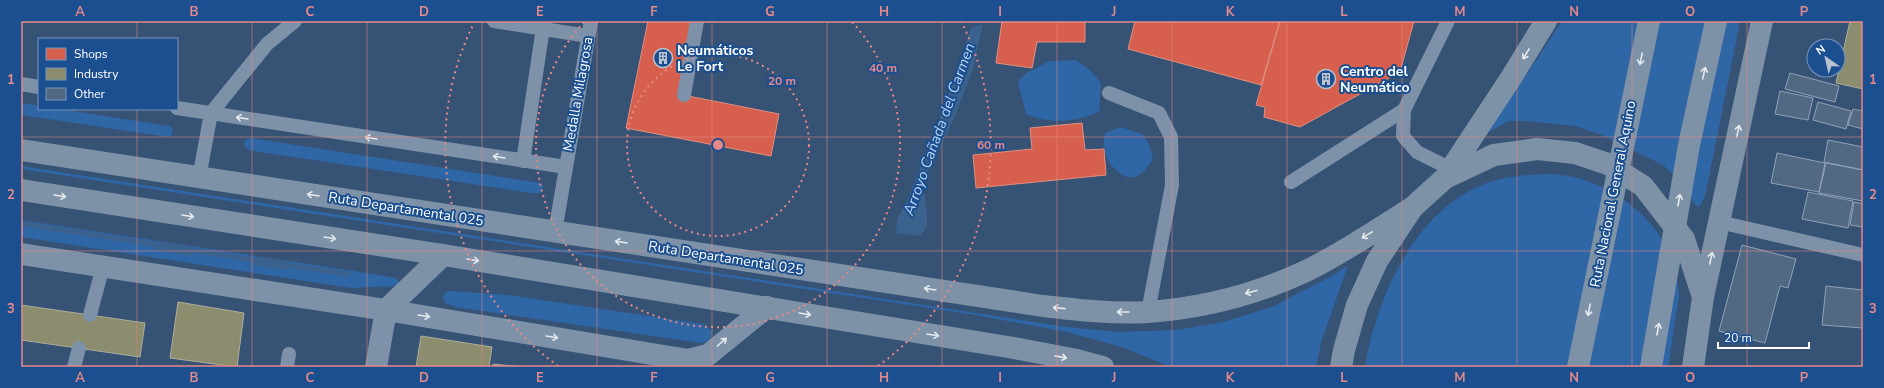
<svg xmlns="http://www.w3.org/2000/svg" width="1884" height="388" font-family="'Nunito Sans',sans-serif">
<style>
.green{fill:#2f66a5}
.water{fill:#3b618d}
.shops{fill:#d6604d;stroke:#e29082}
.industry{fill:#8c8c6e;stroke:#aeae9a}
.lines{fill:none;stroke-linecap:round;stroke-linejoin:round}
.stream{stroke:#3b618d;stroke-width:9}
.building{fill:#526984;stroke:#92a2b6}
.lane{stroke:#7d92a8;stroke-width:14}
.street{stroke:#7d92a8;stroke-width:22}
.highway{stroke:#7e92a7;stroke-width:22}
.highway-bridge{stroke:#7e92a7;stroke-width:22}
.oneway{stroke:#e5e9ed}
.oneway2{stroke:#e5e9ee}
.grid{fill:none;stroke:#e88989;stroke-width:1;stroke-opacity:0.55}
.ring{fill:none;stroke:#e88989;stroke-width:2;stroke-dasharray:2 4}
.labels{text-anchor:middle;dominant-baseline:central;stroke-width:4;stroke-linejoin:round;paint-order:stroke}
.poi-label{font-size:14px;font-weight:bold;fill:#fff;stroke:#1b4f8f;text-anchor:start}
.street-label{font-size:14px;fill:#fff;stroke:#1b4f8f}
.water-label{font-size:15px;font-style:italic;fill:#b5d3f5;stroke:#1b4f8f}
.centre{fill:#e88989;stroke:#1b4f8f;stroke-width:2}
.ring-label{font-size:12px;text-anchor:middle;font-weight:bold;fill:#e88989;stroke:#1b4f8f;stroke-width:4;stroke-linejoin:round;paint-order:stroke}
.neatline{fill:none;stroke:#e88989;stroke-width:1.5}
.grid-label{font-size:13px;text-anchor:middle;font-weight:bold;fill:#e88989}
</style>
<rect width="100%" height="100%" fill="#365274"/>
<path class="green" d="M1562,21H1740L1705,197L1699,207L1694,203L1677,178L1663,165L1602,135L1575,126L1526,121H1509L1487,133L1494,117L1511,98Z
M1076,60L1090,70L1101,83L1099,112C1075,122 1051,125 1026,114L1018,81L1028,72L1050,61Z
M21,103L39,106V109H60L169,126L173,129L172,135L168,137L21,115Z
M1121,127L1144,135L1149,145L1153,159C1142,176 1131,186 1114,168C1110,164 1105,155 1104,149C1103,144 1104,138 1105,133Z
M250,138L540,183L543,186L541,192L538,194L248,150L244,145L245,141Z
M21,166L1067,327L1119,332L1176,330L1219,323L1272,307L1335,274L1346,266L1347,268L1321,343L1316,367H1171L1122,347L1067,332L975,315L21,169Z
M1549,174C1613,176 1677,228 1679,295C1679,302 1676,311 1675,319C1673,335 1671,351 1668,367H1365C1376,298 1414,212 1484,184C1505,176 1527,175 1549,174Z
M21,220L354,271L396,278L400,283L396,286L351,288L21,237Z
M452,291L508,295L703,324L708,327L712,332C711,339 709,341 701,343L456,307L447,304L444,301L443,296L446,292Z"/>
<path class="water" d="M983,24L973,69L955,116L938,152L933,159L923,186L927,213V226L921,236L896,233L897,219L909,196L948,97L971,28Z
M21,221L169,244L168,249L21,226Z
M177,245L269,260L268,265L176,250Z
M275,261L351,272L350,277L274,266Z"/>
<path class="shops" d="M648,21H693L678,94L779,114L771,156L626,128Z
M1002,21H1085V42H1037L1032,68L996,63Z
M1135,21H1280L1261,85L1128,49Z
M1280,21H1414L1400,72L1300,127L1264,117L1265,107L1256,105Z
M1082,123L1085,150L1104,149L1106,175L976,188L973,155L1032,149L1030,128Z"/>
<path class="industry" d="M1850,21H1863V89L1836,83Z
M178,302L244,313L237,367L170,358Z
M21,305L145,323L140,357L21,340Z
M421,336L492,347L489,367H416Z
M493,364L523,367H493Z"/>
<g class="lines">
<path class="stream" d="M158,246L188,251
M256,261L285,265"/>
</g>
<path class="building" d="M1790,73L1839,86L1835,102L1785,89Z
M1780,91L1813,98L1808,120L1775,114Z
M1818,102L1851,111L1846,129L1813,120Z
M1853,109L1863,111V129L1848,125Z
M1828,140L1863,147V170L1824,162Z
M1777,153L1825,163L1819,192L1771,183Z
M1826,163L1863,170V201L1819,193Z
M1808,192L1853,201L1848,228L1802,219Z
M1854,202L1863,204V227L1850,225Z
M1742,245L1796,259L1788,288L1780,286L1765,343L1719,331Z
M1826,286L1863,290V328L1822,325Z"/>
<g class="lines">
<path class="lane" d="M494,21L588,36
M1448,21L1404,110L1403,136L1417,152L1451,169
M21,84L39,87
M1109,93L1159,113L1171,137L1172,185L1148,312
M684,95L697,21
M177,108L566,167
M523,161L544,21
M199,178L211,113L267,44L295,21
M1291,182L1404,110
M1719,222L1863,255
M555,232L591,21
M90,315L103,266
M74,367L79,348
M287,367L289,354"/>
<path class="street" d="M21,254L386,310L688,360L708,355L767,307
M376,367L386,310L443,255"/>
<path class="highway" d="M21,150L1043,306C1078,310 1113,314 1148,312C1203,308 1257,294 1306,271C1343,253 1378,229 1413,207
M1445,178L1511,78L1546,21
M21,190L443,255L1014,348L1077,360L1103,367
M1341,367L1344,350L1357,305L1377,261L1413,207L1445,178L1494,155L1537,149L1575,153L1608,164L1643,186L1684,239L1703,297
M1693,367L1703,297L1762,21"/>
<path class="highway-bridge" d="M1578,367L1649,21
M1651,367L1689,145L1716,21"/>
</g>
<defs><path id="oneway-shaft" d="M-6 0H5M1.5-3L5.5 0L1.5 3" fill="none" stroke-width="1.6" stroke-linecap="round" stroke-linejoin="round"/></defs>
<g class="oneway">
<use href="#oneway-shaft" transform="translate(1526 54) rotate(121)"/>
<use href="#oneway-shaft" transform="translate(1641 59) rotate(102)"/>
<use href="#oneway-shaft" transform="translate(1704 73) rotate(-78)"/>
<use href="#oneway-shaft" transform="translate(1738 131) rotate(-78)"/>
<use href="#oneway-shaft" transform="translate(313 195) rotate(-171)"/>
<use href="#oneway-shaft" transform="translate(60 196) rotate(9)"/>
<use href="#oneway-shaft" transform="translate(1679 200) rotate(-80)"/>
<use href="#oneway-shaft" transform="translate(188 216) rotate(9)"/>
<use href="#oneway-shaft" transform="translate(1367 235) rotate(148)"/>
<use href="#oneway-shaft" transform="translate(330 238) rotate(9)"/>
<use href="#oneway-shaft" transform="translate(621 242) rotate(-171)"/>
<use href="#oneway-shaft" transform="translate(1711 258) rotate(-78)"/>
<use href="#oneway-shaft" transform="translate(473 260) rotate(9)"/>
<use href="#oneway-shaft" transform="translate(930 289) rotate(-171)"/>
<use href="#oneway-shaft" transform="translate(1251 292) rotate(165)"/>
<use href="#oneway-shaft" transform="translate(1059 308) rotate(-174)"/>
<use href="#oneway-shaft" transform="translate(1589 310) rotate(101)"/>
<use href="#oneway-shaft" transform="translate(1123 312) rotate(-180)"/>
<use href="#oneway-shaft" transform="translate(805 314) rotate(9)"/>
<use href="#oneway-shaft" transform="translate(1658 329) rotate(-80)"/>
<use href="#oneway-shaft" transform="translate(933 335) rotate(9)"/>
<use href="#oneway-shaft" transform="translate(1061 357) rotate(11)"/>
</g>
<g class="oneway2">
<use href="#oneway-shaft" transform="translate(242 118) rotate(-171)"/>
<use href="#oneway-shaft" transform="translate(371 138) rotate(-171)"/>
<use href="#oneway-shaft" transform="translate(499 157) rotate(-171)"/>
<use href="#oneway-shaft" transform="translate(424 316) rotate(9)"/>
<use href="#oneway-shaft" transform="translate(552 337) rotate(9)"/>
<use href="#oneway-shaft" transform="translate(722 342) rotate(-41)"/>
</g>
<path class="grid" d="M137,21V39M252,21V367M367,21V367M482,21V367M597,21V367M712,21V367M827,21V367M942,21V367M1057,21V367M1172,21V367M1287,21V367M1402,21V367M1517,21V367M1632,21V367M1747,21V367M137,109V367M21,137H1863M21,251H1863"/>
<g class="ring">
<circle cx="718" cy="145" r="91"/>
<path d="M852 22A182 182 0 1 1 584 22"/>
<path d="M558 366A273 273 0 0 1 475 21M961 21A273 273 0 0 1 878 366"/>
</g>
<defs>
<symbol id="building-ring" viewBox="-11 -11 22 22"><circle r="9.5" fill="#1b4f8f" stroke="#b9c2ce" stroke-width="1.5"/><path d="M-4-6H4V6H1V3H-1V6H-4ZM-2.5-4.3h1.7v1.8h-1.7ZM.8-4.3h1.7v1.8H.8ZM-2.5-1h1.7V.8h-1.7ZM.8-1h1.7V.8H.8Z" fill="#b9c2ce"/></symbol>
</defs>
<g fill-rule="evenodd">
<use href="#building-ring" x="652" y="47" width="22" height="22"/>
<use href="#building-ring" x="1315" y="68" width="22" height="22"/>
</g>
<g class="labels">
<g class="poi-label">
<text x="677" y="50">Neumáticos<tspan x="677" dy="16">Le Fort</tspan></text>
<text x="1340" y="71">Centro del<tspan x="1340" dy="16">Neumático</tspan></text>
</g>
<g class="street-label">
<text transform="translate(578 94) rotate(-80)">Medalla Milagrosa</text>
<text transform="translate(1613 194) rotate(-79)">Ruta Nacional General Aquino</text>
<text transform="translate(406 209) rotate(9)">Ruta Departamental 025</text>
<text transform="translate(726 258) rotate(9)">Ruta Departamental 025</text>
</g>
<g class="water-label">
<text transform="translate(939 129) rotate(-70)">Arroyo Cañada del Carmen</text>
</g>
</g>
<circle cx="718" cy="145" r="6" class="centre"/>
<g class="ring-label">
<text x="883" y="72">40 m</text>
<text x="782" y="85">20 m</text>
<text x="991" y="149">60 m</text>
</g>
<rect width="1884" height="388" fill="none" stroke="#1b4f8f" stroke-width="44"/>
<rect x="38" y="38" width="140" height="72" fill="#1b4f8f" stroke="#7695bc"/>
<rect x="46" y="48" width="20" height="12" fill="#d6604d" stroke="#7695bc"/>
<text x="74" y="58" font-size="12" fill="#ffffff">Shops</text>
<rect x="46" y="68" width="20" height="12" fill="#8c8c6e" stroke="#7695bc"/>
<text x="74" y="78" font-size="12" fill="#ffffff">Industry</text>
<rect x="46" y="88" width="20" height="12" fill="#526984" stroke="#7695bc"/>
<text x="74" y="98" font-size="12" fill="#ffffff">Other</text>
<g transform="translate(1826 58) rotate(326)"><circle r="19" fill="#1b4f8f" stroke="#7695bc"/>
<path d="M0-3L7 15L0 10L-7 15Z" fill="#b9c2ce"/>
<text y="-6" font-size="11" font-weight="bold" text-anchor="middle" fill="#ffffff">N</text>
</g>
<path d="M1718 342v6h91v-6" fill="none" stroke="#ffffff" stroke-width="2"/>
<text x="1724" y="342" font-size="12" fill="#ffffff" stroke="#1b4f8f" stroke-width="3" paint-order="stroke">20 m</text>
<rect x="22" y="22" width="1840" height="344" class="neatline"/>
<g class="grid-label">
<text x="80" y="16">A</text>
<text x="194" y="16">B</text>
<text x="310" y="16">C</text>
<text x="424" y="16">D</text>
<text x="540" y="16">E</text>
<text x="654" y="16">F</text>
<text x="770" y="16">G</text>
<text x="884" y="16">H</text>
<text x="1000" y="16">I</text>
<text x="1114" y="16">J</text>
<text x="1230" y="16">K</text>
<text x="1344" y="16">L</text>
<text x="1460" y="16">M</text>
<text x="1574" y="16">N</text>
<text x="1690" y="16">O</text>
<text x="1804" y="16">P</text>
<text x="11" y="84">1</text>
<text x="1873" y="84">1</text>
<text x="11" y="199">2</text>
<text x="1873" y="199">2</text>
<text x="11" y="313">3</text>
<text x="1873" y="313">3</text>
<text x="80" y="382">A</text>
<text x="194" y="382">B</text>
<text x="310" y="382">C</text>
<text x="424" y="382">D</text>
<text x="540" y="382">E</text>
<text x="654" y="382">F</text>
<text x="770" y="382">G</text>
<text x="884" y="382">H</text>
<text x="1000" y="382">I</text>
<text x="1114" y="382">J</text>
<text x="1230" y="382">K</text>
<text x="1344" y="382">L</text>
<text x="1460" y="382">M</text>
<text x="1574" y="382">N</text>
<text x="1690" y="382">O</text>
<text x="1804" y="382">P</text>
</g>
</svg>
